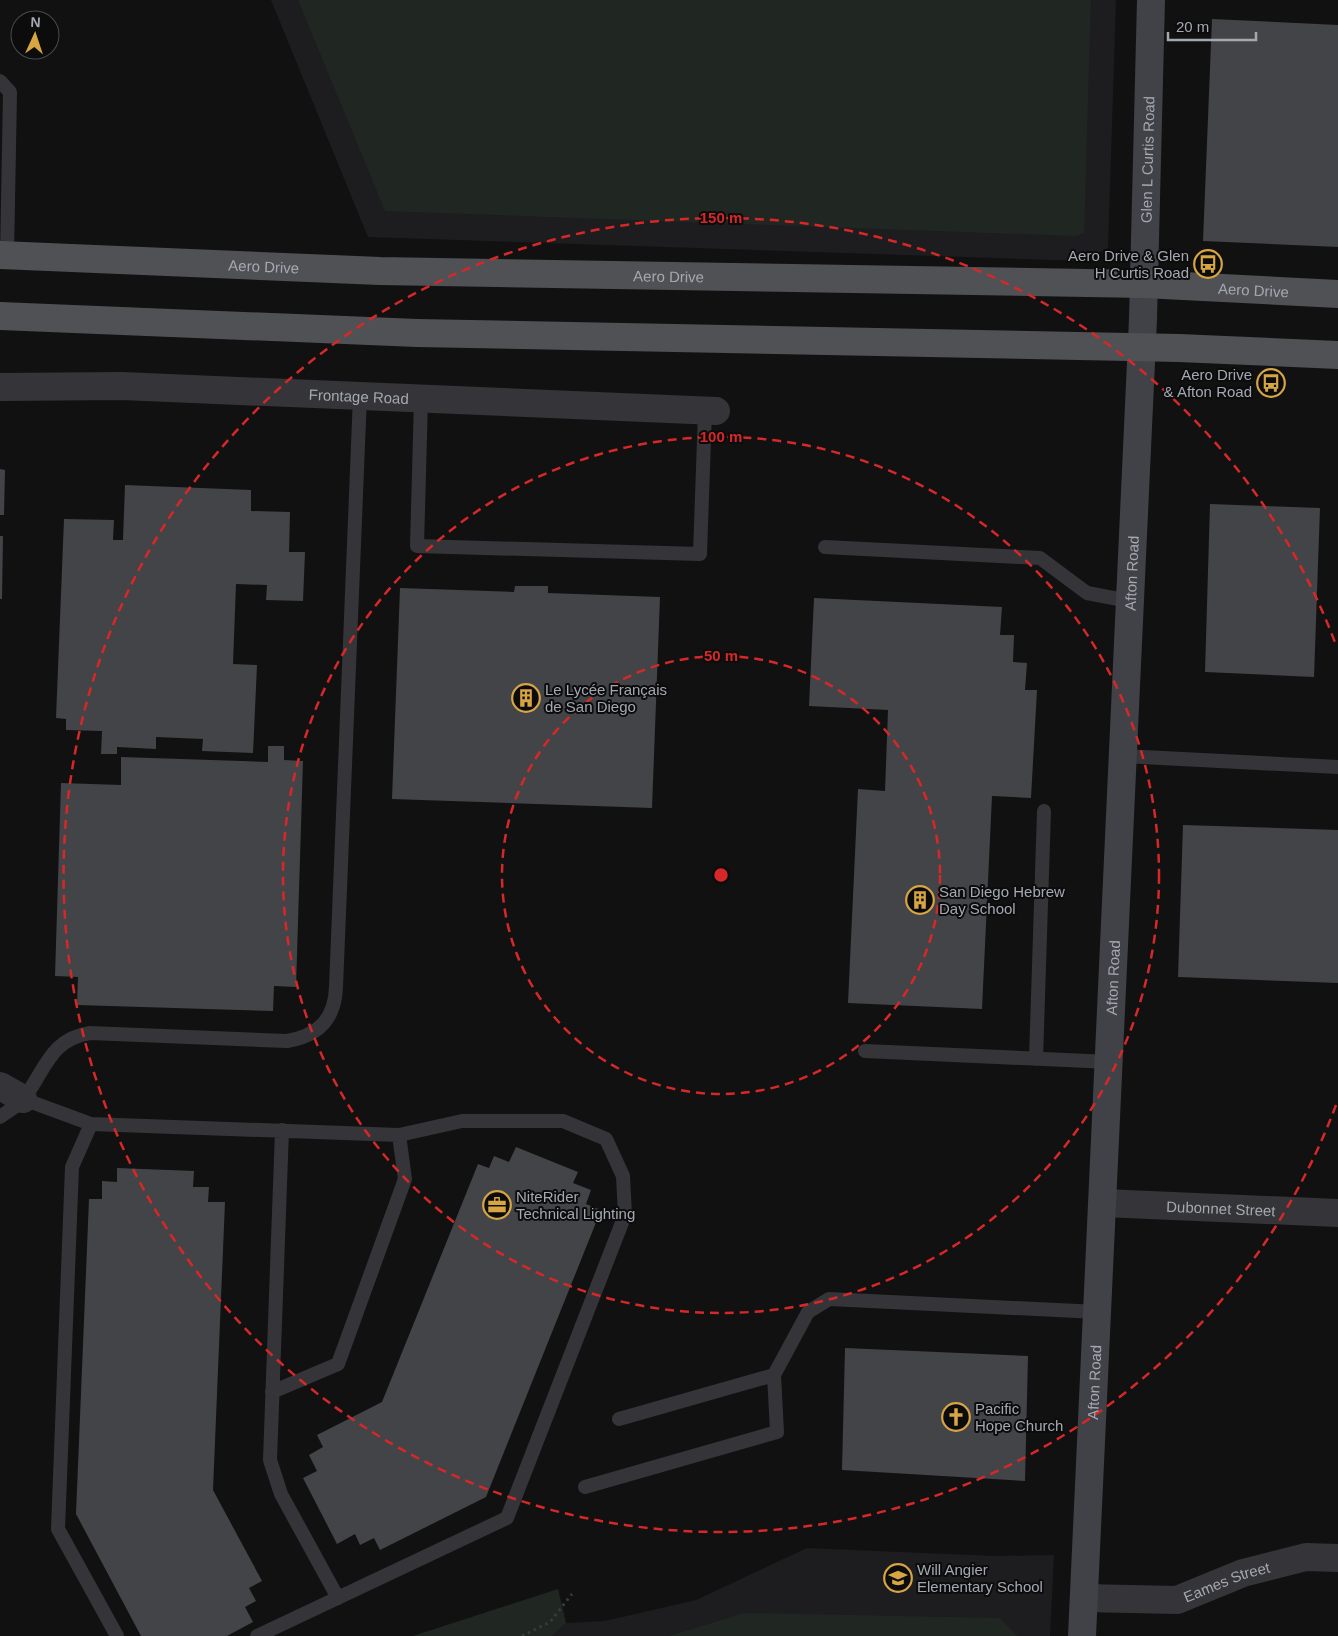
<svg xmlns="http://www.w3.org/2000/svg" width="1338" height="1636" font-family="Helvetica,sans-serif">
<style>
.built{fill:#1d1d1f}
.green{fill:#202621}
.building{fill:#434447}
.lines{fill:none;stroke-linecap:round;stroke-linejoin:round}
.path{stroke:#393a3e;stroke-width:3;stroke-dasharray:2.5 4;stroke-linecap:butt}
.lane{stroke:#353539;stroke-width:14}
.street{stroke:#353539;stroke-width:28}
.secondary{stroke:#414247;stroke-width:28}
.primary{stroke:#4f5155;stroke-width:28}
.ring{fill:none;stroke:#d62828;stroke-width:2.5;stroke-dasharray:9 6}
.labels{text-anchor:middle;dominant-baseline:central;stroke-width:4;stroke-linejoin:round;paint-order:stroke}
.street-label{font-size:15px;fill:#a4a8b1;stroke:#0c0c0d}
.poi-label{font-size:15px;fill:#a4a8b1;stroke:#0c0c0d;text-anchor:start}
.centre{fill:#d62828;stroke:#0c0c0d;stroke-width:2.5}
.ring-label{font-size:15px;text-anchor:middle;font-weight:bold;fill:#d62828;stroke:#0c0c0d;stroke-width:4;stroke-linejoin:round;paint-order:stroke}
</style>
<rect width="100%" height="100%" fill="#111112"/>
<path class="built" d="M271,0H1116L1108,248L1082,261L368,237Z
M807,1548L994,1556L1054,1555L1050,1636H552L566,1623L605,1621L696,1600Z"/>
<path class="green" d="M298,0H1091L1084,233L1076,236L385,211Z
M558,1589L566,1623L552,1636H413Z
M744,1613L999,1618L1017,1636H669Z"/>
<path class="building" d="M1212,19L1338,25V247L1203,241Z
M0,469L5,470L4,515H0Z
M125,485L251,490V511L290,512L289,552H305L303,601L266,600L267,585L236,584L233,664L257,665L253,753L202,751L203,739L156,737V749L117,747V754H101L102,731L66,730V719L56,718L64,519L114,520L113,540H123Z
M1210,504L1320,508L1314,677L1205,672Z
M0,536H3L2,599H0Z
M515,586H548V593L660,597L652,808L392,799L400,588L514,592Z
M814,598L1002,607L1000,635H1014L1013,662L1027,663L1025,690H1037L1031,798L992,796L982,1009L848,1003L858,789L885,791L888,710L809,706Z
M268,746H284V760L303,761L296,987L274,986L273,1011L77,1005L78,977L55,976L61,783L121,785V757L268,762Z
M1183,825L1338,830V983L1178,977Z
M516,1147L578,1172L573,1183L591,1190L586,1204L601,1210L486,1497L380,1550L374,1538L360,1545L355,1534L337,1544L303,1478L317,1471L309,1455L323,1447L317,1435L382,1402L478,1164L489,1168L494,1156L509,1162Z
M117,1168L194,1171L193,1187H209L208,1202H225L213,1490L262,1581L249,1588L256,1601L245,1607L253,1622L227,1636H141L76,1514L89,1199H102V1181L117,1182Z
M845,1348L1028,1356L1025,1481L842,1470Z"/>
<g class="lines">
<path class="path" d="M522,1636L550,1622L572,1594"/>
<path class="lane" d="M0,81L10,92L7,256
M421,399L417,546L700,554L705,411
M825,547L1040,558L1087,593L1129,601
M1123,756L1338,767
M865,1051L1110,1062
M1036,1059L1044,811
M23,1099L91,1124L399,1135L462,1121H563L606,1139L623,1176L625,1215L507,1518L257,1636
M0,1117C8,1111 18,1106 24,1098C45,1071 50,1039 90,1033L287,1041C318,1036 335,1019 336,987L360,396
M91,1124L72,1167L58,1529L117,1636
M282,1130L270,1460L281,1494L338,1598
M272,1392L338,1364L405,1179L399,1135
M619,1419L774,1375L808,1312L829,1299L1098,1312
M585,1487L777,1432L774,1375"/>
<g class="street">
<path id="s1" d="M0,387L122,386L716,411"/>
<path d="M0,1086L23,1099"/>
<path id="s2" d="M1103,1203L1338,1213"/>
<path id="s3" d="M1084,1598L1177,1600L1243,1573L1306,1557L1338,1558"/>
</g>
<path class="secondary" id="s4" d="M1082,1636L1143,319L1151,0"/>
<g class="primary">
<path id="s5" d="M0,255L380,271L1144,284L1338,294"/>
<path d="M0,316L417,333L1179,348L1338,355"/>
</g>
</g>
<g class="ring">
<circle cx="721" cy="875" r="219"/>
<circle cx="721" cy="875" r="438"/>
<path d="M1336 1105A657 657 0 1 1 1336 645"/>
</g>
<defs>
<symbol id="bus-ring" viewBox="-11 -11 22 22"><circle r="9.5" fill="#0c0c0d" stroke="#d8a543" stroke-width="1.5"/><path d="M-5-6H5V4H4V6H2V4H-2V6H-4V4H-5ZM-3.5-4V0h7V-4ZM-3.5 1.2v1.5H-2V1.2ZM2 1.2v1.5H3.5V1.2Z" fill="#d8a543"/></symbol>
<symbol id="building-ring" viewBox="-11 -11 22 22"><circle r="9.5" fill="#0c0c0d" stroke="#d8a543" stroke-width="1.5"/><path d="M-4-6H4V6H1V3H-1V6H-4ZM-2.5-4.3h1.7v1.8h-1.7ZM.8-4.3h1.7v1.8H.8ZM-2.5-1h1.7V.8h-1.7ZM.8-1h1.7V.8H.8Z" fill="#d8a543"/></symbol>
<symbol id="office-ring" viewBox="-11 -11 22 22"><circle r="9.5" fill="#0c0c0d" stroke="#d8a543" stroke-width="1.5"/><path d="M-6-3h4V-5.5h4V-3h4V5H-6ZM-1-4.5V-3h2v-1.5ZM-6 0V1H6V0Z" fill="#d8a543"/></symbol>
<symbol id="church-ring" viewBox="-11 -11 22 22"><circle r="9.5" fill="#0c0c0d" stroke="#d8a543" stroke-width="1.5"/><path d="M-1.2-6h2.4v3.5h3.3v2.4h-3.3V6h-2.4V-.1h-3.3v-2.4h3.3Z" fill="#d8a543"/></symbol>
<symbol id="school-ring" viewBox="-11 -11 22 22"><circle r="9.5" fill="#0c0c0d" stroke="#d8a543" stroke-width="1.5"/><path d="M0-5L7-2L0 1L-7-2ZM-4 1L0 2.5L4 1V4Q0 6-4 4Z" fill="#d8a543"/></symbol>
</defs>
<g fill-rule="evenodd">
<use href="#bus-ring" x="1192" y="248" width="32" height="32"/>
<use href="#bus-ring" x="1255" y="367" width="32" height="32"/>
<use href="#building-ring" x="510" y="682" width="32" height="32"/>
<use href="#building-ring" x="904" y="884" width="32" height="32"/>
<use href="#office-ring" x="481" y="1189" width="32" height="32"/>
<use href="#church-ring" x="940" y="1401" width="32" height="32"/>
<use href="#school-ring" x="882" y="1562" width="32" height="32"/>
</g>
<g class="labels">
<g class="street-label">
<text stroke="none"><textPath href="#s4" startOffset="1478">Glen L Curtis Road</textPath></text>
<text stroke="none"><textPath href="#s5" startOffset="264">Aero Drive</textPath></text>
<text stroke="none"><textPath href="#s5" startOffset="669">Aero Drive</textPath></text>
<text stroke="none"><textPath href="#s5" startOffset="1254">Aero Drive</textPath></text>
<text stroke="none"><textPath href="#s1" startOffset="359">Frontage Road</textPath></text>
<text stroke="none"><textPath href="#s4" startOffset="1064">Afton Road</textPath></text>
<text stroke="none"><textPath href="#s4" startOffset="659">Afton Road</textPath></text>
<text stroke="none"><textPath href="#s2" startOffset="118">Dubonnet Street</textPath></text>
<text stroke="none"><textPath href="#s4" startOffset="254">Afton Road</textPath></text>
<text stroke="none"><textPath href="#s3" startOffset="146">Eames Street</textPath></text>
</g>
<g class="poi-label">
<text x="1189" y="255" text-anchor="end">Aero Drive &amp; Glen<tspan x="1189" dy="17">H Curtis Road</tspan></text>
<text x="1252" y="374" text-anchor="end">Aero Drive<tspan x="1252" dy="17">&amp; Afton Road</tspan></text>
<text x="545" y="689">Le Lycée Français<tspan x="545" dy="17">de San Diego</tspan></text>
<text x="939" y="891">San Diego Hebrew<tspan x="939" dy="17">Day School</tspan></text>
<text x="516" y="1196">NiteRider<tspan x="516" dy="17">Technical Lighting</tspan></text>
<text x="975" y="1408">Pacific<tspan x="975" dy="17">Hope Church</tspan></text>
<text x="917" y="1569">Will Angier<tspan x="917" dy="17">Elementary School</tspan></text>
</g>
</g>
<circle cx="721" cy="875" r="8" class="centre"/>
<g class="ring-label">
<text x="721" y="223">150 m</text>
<text x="721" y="442">100 m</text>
<text x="721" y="661">50 m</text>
</g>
<g transform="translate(35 35) rotate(3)"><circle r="24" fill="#0c0c0d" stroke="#494a4f"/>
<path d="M0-4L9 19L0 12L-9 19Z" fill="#d8a543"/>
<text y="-8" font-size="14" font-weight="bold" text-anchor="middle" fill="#a4a8b1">N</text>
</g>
<path d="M1168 32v8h88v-8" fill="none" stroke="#a4a8b1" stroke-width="2.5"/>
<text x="1176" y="32" font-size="15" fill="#a4a8b1" stroke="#0c0c0d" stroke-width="4" paint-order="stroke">20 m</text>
</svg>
